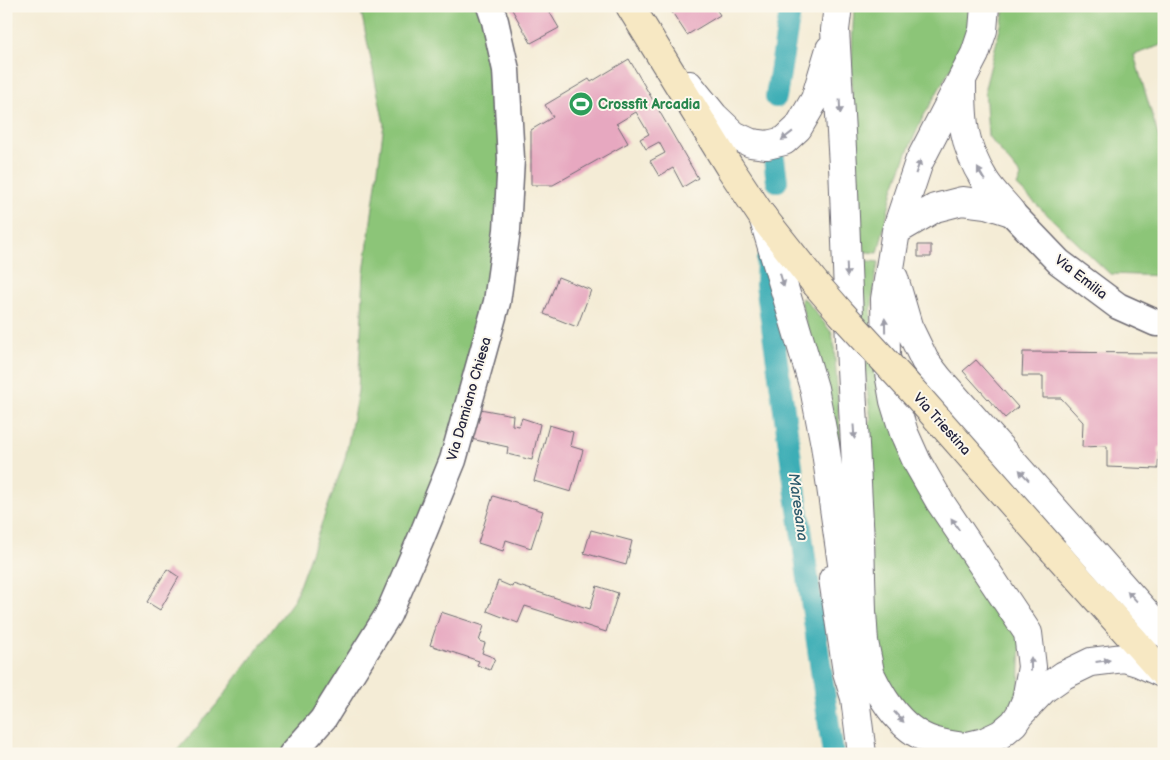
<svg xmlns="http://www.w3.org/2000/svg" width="1170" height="760" font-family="'Balsamiq Sans',sans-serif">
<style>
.green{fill:#8cc578;stroke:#57745a}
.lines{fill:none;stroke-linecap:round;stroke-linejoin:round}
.canal{stroke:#3caeb6;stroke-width:22}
.building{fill:#e7a8c0}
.minor-casing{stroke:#6c6971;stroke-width:29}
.tertiary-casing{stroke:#6c6971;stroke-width:30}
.secondary-casing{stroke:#6c6971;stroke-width:30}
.minor{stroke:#fff;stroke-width:26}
.tertiary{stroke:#fff;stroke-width:28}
.secondary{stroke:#f7e8c3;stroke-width:28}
.secondary-bridge-casing{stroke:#6c6971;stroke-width:30;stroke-linecap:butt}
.secondary-bridge{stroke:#f7e8c3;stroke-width:28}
.oneway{fill:#9c9ca7}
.labels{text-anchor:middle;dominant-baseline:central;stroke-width:4;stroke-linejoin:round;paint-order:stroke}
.leisure-label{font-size:14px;font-weight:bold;fill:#27864d;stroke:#fbf7ec;text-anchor:start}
.street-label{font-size:14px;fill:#22223b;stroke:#fbf7ec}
.water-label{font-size:15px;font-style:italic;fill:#2c5a6c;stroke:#fbf7ec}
</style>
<rect width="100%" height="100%" fill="#fbf7ec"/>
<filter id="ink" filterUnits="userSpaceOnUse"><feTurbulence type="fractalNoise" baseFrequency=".02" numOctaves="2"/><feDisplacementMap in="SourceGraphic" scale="10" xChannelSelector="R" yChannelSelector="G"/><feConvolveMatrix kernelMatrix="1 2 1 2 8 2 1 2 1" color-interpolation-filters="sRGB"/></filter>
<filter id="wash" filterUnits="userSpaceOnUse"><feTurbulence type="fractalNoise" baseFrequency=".0096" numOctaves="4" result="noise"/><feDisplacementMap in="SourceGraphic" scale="20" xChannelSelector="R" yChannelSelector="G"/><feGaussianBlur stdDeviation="1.12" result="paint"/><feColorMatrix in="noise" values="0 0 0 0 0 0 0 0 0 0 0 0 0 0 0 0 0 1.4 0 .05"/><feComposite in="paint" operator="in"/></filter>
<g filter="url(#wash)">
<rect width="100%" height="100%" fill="#f4ecd6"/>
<path class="green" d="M360,6H481L515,126L457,472L302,754H174L217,704L294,600L345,459L358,391L364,273L384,124Z
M854,6H975L970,31L956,59L922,119L907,153L893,190L878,253L857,251C854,170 849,88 854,6Z
M1004,6H1164V44L1134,55L1164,155V276L1110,274L1017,186L1021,176L988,136L985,88L1004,13Z
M861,260L879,262L875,276L871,315L876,373L1021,637L1019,694L1005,712L982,729L965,733L943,734L915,721L886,679L879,652L874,622L867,428L871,419L865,374L866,362L861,304Z
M802,298L806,300L832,333L834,344L845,503L801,301Z"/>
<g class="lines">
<path class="canal" d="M776,97L791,6
M774,159L777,181
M767,261L766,284L833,754"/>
</g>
<g id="blocks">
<path class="building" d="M510,6H546L559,28L531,43Z
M668,6H714L720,15L687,35Z
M629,59L698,178L683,187L673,168L659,176L650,161L665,153L659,142L646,149L640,139L649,134L636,112L616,124H617L628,143L553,185H531V130L553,117L545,105L589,79L591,82Z
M918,245H931V257H918Z
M558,277L591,290L577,327L544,314Z
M1023,352L1164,353V447H1159L1158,469L1107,467V446L1082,447L1083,422L1061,398H1043V376H1022Z
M976,360L1018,407L1005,418L963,371Z
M480,409L513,415L512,425L519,426L522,418L540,424L532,460L507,454L508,447L471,439Z
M549,425L573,432L570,446L583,450L571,492L534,481Z
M493,496L543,511L531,548L506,540L503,551L478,543Z
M591,530L632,541L626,565L584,553Z
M167,569L179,577L160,610L147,602Z
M498,581L512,587L513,584L590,609L597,586L618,593L606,632L525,606L518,623L487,611Z
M441,612L484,626L479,641L485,643L482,653L495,658L490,670L477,665L479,661L430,645Z"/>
</g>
</g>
<g filter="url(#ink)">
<use href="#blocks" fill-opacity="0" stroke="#6c6971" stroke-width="1"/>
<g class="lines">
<defs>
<path id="minor" d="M1011,212L1059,262L1118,306L1156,323H1164
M292,754L323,719L388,615L420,541L453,460L497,302L507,230L511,159L506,70L495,21L490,6"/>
<path id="tertiary" d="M838,6L835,30L843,166L851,368L860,541L862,611L864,642L871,677
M962,83C962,121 963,145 984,179C991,191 1002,201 1011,212
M689,85L714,116L734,135L751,143L767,145L784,141L798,128L815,99L830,49
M763,217L814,388L825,445L847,599
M896,231L935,208L962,201L986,204L1011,212
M894,278L908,326L925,361L939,379L1164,633
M833,579L847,672L855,698L862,754
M864,660C878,692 897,729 933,741C942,744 953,745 963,747
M1021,713L1044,689L1064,675L1091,662L1124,658L1140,663L1164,674
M948,754L963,747L984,742L1001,734L1014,723L1020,714L1026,700L1032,667L1028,633L940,502L917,462L904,433L894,401L886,356L885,299L896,231L919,162L975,54L983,30L985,6"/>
<path id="secondary" d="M630,6L730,168L762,216L815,283
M1054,551L1164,674"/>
</defs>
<use href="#minor" class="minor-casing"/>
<use href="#tertiary" class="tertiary-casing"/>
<use href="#secondary" class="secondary-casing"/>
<use href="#minor" class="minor"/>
<use href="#tertiary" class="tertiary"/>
<use href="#secondary" class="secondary"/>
<defs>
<path id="secondary-bridge" d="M815,283L841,313L919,398L1054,551"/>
</defs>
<use href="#secondary-bridge" class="secondary-bridge-casing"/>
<use href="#secondary-bridge" class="secondary-bridge"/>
</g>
<defs><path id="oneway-solid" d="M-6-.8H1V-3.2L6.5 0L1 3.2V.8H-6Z" transform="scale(1.25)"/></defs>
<g class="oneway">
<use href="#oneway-solid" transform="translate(840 107) rotate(87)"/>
<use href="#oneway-solid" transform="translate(787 136) rotate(142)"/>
<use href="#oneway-solid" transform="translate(918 167) rotate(-70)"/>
<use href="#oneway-solid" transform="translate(981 174) rotate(-120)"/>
<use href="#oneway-solid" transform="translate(847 270) rotate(88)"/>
<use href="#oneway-solid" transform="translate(782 280) rotate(73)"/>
<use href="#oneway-solid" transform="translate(885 325) rotate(-91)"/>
<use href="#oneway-solid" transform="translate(854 432) rotate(86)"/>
<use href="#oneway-solid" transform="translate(1024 475) rotate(-132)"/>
<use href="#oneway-solid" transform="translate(955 524) rotate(-124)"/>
<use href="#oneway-solid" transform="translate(1132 596) rotate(-132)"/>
<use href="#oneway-solid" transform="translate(1103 661) rotate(-7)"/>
<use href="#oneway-solid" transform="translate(1031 664) rotate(-90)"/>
<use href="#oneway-solid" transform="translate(899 717) rotate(47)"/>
</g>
</g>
<defs>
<symbol id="stadium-disc" viewBox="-11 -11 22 22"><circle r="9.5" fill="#2e9e5b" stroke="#fbf7ec"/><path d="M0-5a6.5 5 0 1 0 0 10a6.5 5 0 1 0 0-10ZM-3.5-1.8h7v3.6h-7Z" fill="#fff"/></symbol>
</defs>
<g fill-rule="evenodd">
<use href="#stadium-disc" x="567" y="90" width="28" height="28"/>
</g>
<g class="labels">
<g class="leisure-label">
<text x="598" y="104">Crossfit Arcadia</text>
</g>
<g class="street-label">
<text transform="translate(1081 277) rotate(38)">Via Emilia</text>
<text transform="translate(469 399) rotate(-74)">Via Damiano Chiesa</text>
<text transform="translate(942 424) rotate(48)">Via Triestina</text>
</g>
<g class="water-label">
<text transform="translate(798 507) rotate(82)">Maresana</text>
</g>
</g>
<rect width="1170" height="760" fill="none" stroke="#fbf7ec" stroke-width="25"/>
</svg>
